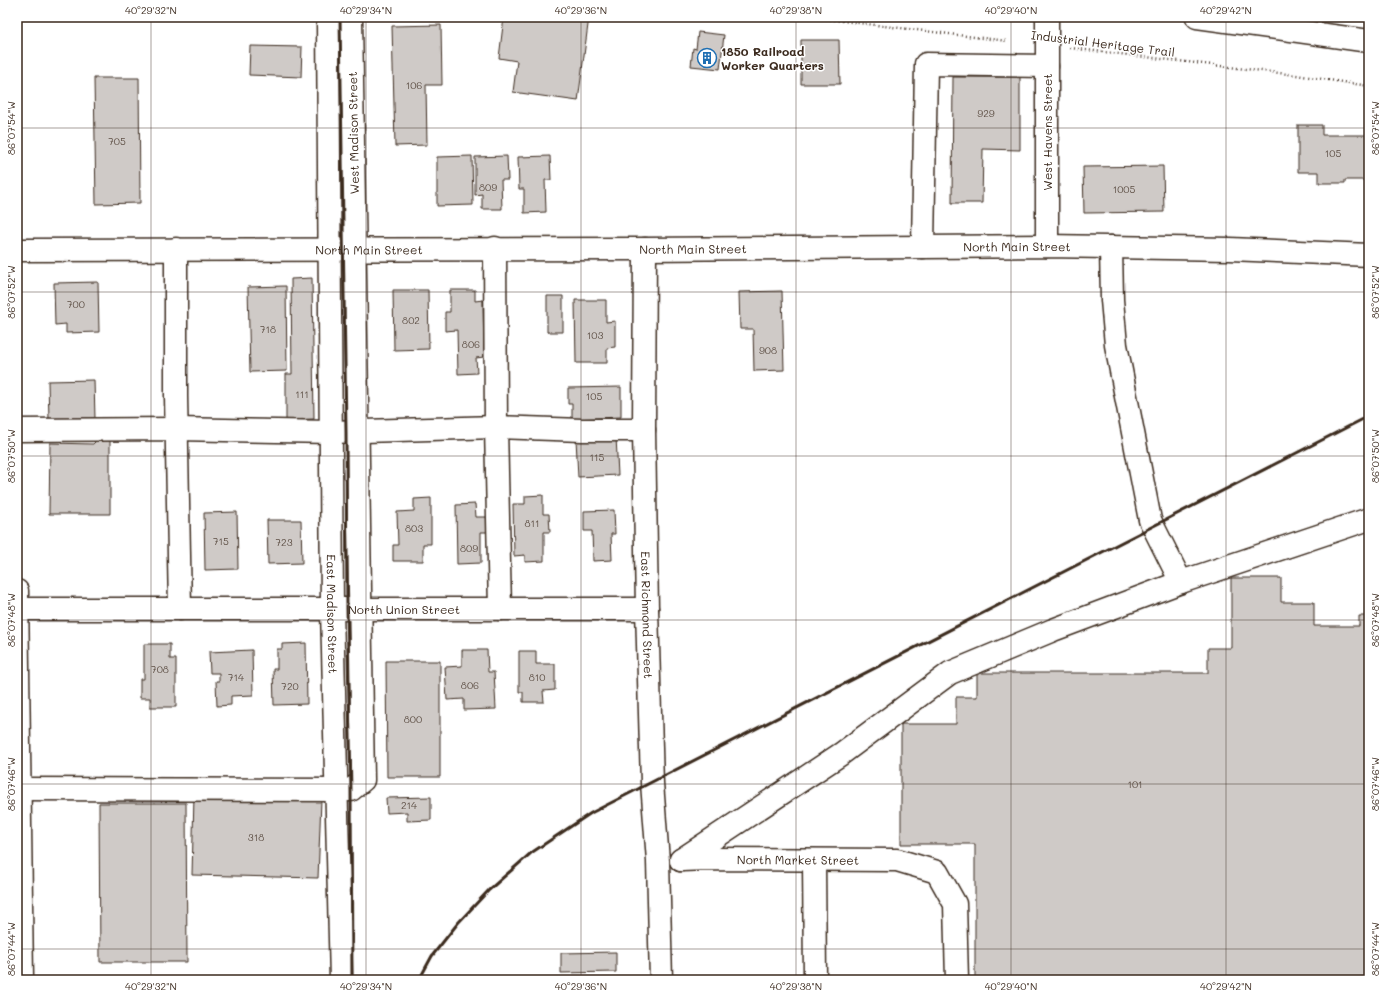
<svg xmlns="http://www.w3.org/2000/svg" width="1386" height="997" font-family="Mali,sans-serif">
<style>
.building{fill:#cfcac7;stroke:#3b2a1e}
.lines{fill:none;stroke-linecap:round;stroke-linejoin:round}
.minor-casing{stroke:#3b2a1e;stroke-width:25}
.path{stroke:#3b2a1e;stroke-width:2.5;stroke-dasharray:1 3;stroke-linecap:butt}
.minor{stroke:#fff;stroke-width:22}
.rail{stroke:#3b2a1e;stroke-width:3}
.ticks{fill:none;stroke:#3b2a1e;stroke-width:1;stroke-opacity:0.45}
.labels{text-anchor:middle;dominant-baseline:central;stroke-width:3;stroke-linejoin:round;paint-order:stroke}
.number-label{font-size:10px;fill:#605248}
.street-label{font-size:12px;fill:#3b2a1e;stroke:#fff}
.poi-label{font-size:12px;font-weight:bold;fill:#3b2a1e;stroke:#fff;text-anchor:start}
.neatline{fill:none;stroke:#3b2a1e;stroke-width:1.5}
.ticks-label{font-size:10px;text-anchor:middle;fill:#3b2a1e}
</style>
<rect width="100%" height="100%" fill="#fff"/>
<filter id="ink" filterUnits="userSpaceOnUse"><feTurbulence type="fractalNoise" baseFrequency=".025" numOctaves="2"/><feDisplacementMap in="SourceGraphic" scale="8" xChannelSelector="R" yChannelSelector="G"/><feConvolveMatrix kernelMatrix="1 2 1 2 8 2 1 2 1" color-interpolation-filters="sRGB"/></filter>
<g filter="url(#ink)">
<path class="building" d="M504,17H589L578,101L513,92L517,61L499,58Z
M441,25L442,85H426L427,145L395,146L392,26Z
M698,32L724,35L720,69L691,66L693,48L696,49Z
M801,40H839L840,84H801Z
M250,46L302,47L301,77L249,75Z
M953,77H1020V150L983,149L982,203H952Z
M94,78H139L140,203L96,204Z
M1298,125H1322V135H1369V180H1345V183H1319V172H1298Z
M472,156L473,205L437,206V157Z
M507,156L508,180H501L502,209H482V194L475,195V157Z
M550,156L551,180H545L546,212L524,213V189H519L518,157Z
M1163,166L1164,212L1084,213L1083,167Z
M312,278L314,419L286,420V374H292L291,279Z
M98,282L99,332L66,333V324L55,325L54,283Z
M286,286L287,371L250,372L248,287Z
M393,290H428L429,349L394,350Z
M450,290H475V301L483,300L484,357L476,358L477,373L458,374L457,330L445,331V312H450Z
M782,291L784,370L754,371L753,329H740L739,292Z
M547,296H563V332H547Z
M575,300H606V322L615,321V347L607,348V363H576Z
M94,380L95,419L49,420L48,381Z
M621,387V417L572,419V404H568V388Z
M102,435H110V514H49L50,443L93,444Z
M616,437L618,475L578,477L576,439Z
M543,495V514H549L550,532H544V561L525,562V555L514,556L513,504H525V496Z
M431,498V544H423V561H393V545H398L397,512L414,511V499Z
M475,504L476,517H491L492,532H481V563L457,564L456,505Z
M614,510L615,534H611L612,560L593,561L592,531H584V511Z
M237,512L238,569L205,570L204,513Z
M267,520H301L302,563L268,564Z
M1231,578H1281V602H1314V626H1359V616H1369V980H975V844H901V724H956V697H977V673H1208V648H1231Z
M306,643L307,704L274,705L273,669H277V649H282V644Z
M144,644H170V659H176V707H150V698H140V679H144Z
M252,650L253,695L231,696V705L217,706L216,681H219V673H210L209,652Z
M462,650H487L488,672H494L496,709L464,710V699L447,700L445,667L462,666Z
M519,651H536V664H555V690L543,691L544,702H523V692H519Z
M386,661H440V777H387Z
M194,796L321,800L318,878L192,875Z
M431,797V820L407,821V812L387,813L386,798Z
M99,803H186L187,962H100Z
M616,952V972L561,973V953Z"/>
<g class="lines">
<defs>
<g id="minor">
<path id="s1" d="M328,17L332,609L341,980"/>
<path d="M1047,17V246"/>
<path d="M1197,17L1369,41"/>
<path d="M923,247L926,64L1047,66"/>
<path d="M1111,247L1112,300L1116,345L1150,520L1181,582"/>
<path d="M495,248L496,427L500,609"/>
<path d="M176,249V396L180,609"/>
<path id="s2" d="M645,249L644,430L647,609L652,783L658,861L661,980"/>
<path id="s3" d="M17,250L645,249L1047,246L1230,249L1369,255"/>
<path d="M17,430L177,429L331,432L496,427L582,430H644"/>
<path d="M17,591L22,980"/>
<path id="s4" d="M17,609H647"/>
<path d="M19,789L351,790L363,780L351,17"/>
<path d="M681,860L841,754L950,673L1053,630L1181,582L1369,519"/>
<path id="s5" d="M681,860L708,859L897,860L937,872L955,904L957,980"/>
<path d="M814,860L815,980"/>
</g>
</defs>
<use href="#minor" class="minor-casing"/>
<path class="path" d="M810,17L1007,41
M1070,48L1296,75L1369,86"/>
<use href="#minor" class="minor"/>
<path class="rail" d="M340,17L346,432L347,609L351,790L352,980
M419,980L432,956L458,923L489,890L531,853L591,813L1369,416"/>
</g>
</g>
<path class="ticks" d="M151,17V980M366,17V980M581,17V980M796,17V980M1011,17V980M1226,17V980M17,128H1369M17,292H1369M17,456H1369M17,620H1369M17,784H1369M17,949H1369"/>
<defs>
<symbol id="building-ring" viewBox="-11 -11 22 22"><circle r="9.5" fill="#fff" stroke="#1f6fb2" stroke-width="1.5"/><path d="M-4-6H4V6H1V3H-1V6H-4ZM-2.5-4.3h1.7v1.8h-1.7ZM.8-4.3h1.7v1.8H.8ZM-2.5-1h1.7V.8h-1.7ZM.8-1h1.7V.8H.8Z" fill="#1f6fb2"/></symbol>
</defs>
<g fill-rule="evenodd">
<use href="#building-ring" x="696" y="47" width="22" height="22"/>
</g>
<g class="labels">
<g class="number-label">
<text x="414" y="85">106</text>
<text x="986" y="113">929</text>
<text x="117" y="141">705</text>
<text x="1333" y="153">105</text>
<text x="488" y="187">809</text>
<text x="1124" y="189">1005</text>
<text x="76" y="304">700</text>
<text x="411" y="320">802</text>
<text x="268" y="329">718</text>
<text x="595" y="335">103</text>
<text x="471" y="344">806</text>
<text x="768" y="350">908</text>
<text x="302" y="394">111</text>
<text x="594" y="396">105</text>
<text x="597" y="457">115</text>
<text x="532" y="523">811</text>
<text x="414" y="528">803</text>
<text x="221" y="541">715</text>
<text x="284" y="542">723</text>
<text x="469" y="548">809</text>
<text x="160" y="669">708</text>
<text x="236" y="677">714</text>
<text x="537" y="677">810</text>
<text x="470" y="685">806</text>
<text x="290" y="686">720</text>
<text x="413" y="719">800</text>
<text x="1135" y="784">101</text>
<text x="409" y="805">214</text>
<text x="256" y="837">318</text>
</g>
<g class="street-label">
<text transform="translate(1103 43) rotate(7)">Industrial Heritage Trail</text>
<text transform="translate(1047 132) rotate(-90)">West Havens Street</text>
<text transform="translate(353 133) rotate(-91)">West Madison Street</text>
<text stroke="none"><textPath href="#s3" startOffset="1000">North Main Street</textPath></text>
<text stroke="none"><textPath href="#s3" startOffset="676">North Main Street</textPath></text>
<text stroke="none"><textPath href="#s3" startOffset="352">North Main Street</textPath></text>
<text stroke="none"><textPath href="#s4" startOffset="387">North Union Street</textPath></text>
<text stroke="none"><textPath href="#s1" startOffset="597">East Madison Street</textPath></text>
<text stroke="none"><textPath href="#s2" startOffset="366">East Richmond Street</textPath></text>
<text stroke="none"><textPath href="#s5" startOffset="117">North Market Street</textPath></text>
</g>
<g class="poi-label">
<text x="721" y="51">1850 Railroad<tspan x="721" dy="14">Worker Quarters</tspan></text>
</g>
</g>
<rect width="1386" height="997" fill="none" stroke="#fff" stroke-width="44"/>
<rect x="22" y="22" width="1342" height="953" class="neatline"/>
<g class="ticks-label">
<text x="151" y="14">40°29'32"N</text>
<text x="366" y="14">40°29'34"N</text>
<text x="581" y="14">40°29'36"N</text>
<text x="796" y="14">40°29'38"N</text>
<text x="1011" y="14">40°29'40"N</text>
<text x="1226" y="14">40°29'42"N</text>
<text transform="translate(1375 128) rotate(-90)" y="4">86°07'54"W</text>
<text transform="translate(11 128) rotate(-90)" y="4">86°07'54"W</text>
<text transform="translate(1375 292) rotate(-90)" y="4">86°07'52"W</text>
<text transform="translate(11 292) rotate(-90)" y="4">86°07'52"W</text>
<text transform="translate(1375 456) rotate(-90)" y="4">86°07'50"W</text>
<text transform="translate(11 456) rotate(-90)" y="4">86°07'50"W</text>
<text transform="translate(11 620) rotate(-90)" y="4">86°07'48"W</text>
<text transform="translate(1375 620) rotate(-90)" y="4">86°07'48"W</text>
<text transform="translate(1375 784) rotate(-90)" y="4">86°07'46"W</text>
<text transform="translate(11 784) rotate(-90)" y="4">86°07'46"W</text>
<text transform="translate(1375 949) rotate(-90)" y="4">86°07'44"W</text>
<text transform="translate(11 949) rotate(-90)" y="4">86°07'44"W</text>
<text x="151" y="990">40°29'32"N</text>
<text x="366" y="990">40°29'34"N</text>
<text x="581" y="990">40°29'36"N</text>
<text x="796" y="990">40°29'38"N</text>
<text x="1011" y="990">40°29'40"N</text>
<text x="1226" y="990">40°29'42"N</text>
</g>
</svg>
